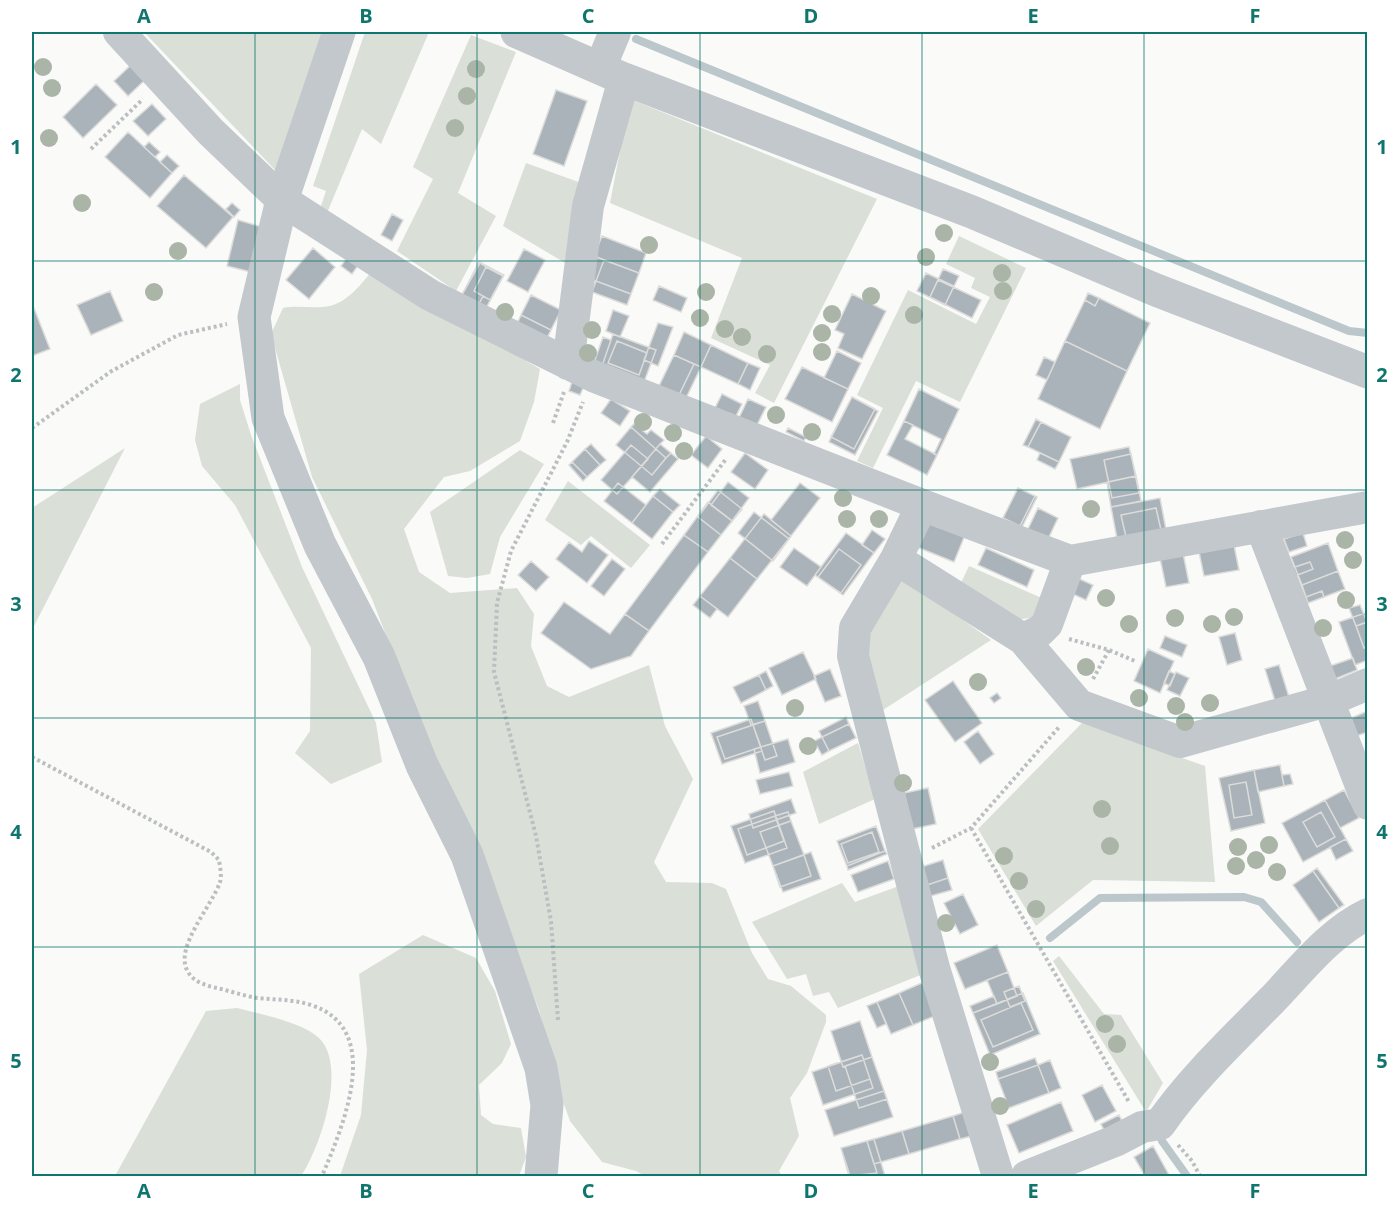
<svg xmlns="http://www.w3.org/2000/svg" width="1399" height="1208" font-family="'Open Sans',sans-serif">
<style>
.green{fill:#dadfd7}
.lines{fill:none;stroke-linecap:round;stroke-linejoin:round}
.stream{stroke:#bbc7cb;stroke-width:8}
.building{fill:#aab3b9;stroke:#dcdcda;stroke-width:1.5}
.path{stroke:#bbbfc2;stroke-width:4;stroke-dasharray:3 3;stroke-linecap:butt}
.minor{stroke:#c3c8cc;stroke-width:32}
.tertiary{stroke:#c3c8cc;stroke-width:33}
.tree{fill:#aab4a7}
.grid{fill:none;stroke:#0f766e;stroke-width:1.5;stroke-opacity:0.55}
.neatline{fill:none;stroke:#0f766e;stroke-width:2}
.grid-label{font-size:20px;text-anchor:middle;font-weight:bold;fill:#0f766e}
</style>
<rect width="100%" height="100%" fill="#fafaf8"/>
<path class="green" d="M144,32H324L276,171Z
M365,32H429L381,144L362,129L327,213L321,206L326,191L313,186Z
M471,35L516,52L458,193L496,216L456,291L397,251L433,179L413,167Z
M630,99L877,199L774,403L755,393L770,365L711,338L742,258L610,203Z
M526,163L584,184L567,264L503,226Z
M959,236L1026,268L960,402L916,381L873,468L857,461L883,408L857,395L908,290L976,324L990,297L971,288L975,278L946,264Z
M373,270L540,369L534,402L520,441L470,471L444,477L404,529L419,572L450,593L517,588L534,614L531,646L547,686L569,697L649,665L665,726L693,779L654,862L666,882L712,883L726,889L752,953L768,979L791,986L826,1015V1022L807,1073L790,1098L799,1136L779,1171L782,1176H645L636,1171L602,1162L570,1121L559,1090L539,1010L493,894L446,791L372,599L312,477L271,334L283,308C298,305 315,309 330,306C349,301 361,284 373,270Z
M240,384V400L251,435L302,567L376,723L382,762L331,784L295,753L310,731L311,648L235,505L202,466L195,440L200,404Z
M125,448L32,630V508Z
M520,450L544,464L500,537L490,574L467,578L448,576L430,512Z
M568,481L650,545L631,568L591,536L581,545L545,520Z
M969,566L1044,599L1037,617L1014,620L960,585Z
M897,573L991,640L883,710L866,648L867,633Z
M1082,723L1205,766L1215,882L1093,880L1036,926L978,829Z
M858,743L875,799L819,824L803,772Z
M842,883L855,902L899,886L923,974L838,1008L829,992L813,996L806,974L787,979L752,922Z
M423,935L476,958L495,991L511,1044L502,1063L479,1085L481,1115L493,1124L521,1128L526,1157L519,1176H340L361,1115L367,1050L359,974Z
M1059,956L1104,1014L1121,1015L1163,1083L1146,1112L1053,961Z
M237,1008C260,1014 302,1022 319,1038C348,1066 320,1148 301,1176H115L206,1011Z"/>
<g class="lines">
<path class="stream" d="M636,39L1349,331L1368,333
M1050,938L1100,898L1244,897L1261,902L1297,942
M1162,1141L1187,1176"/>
</g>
<path class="building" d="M132,64L146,79L128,96L114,81Z
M96,84L117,105L83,138L63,117Z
M556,90L587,101L564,166L533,154Z
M152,104L166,119L148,136L133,121Z
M128,132L172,173L150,198L105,157Z
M149,142L160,152L155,157L144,147Z
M167,155L179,166L172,173L160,162Z
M184,175L233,217L206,248L157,206Z
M232,203L240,210L234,217L226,209Z
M392,214L403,220L392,241L381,235Z
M238,220L262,227L251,272L227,266Z
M602,236L646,253L639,273L594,256Z
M313,248L335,267L309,299L286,280Z
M524,249L545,260L528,292L507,281Z
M351,252L362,260L352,274L341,266Z
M594,256L604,260L596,281L586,277Z
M604,260L639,273L631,294L596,281Z
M479,262L504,275L486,308L462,295Z
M479,262L504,275L486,308L479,304L483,296L474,291L486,267L480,263L462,295Z
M486,267L503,276L490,300L474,291Z
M943,269L959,276L945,305L930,297Z
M926,273L954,286L945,305L917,291Z
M938,280L981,300L972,318L930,297Z
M596,281L631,294L627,305L592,292Z
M659,286L687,298L681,312L653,300Z
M110,291L123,321L91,335L77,305Z
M1088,293L1099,298L1095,306L1085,300Z
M852,294L886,311L862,359L838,348L844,334L835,330Z
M531,295L561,310L551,330L521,315Z
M1099,298L1150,323L1127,371L1065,341L1085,300L1095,306Z
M32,303L50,349L32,356Z
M613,310L629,316L620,337L606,331Z
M521,315L551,330L547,338L517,324Z
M658,323L673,327L658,366L644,360Z
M684,332L711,345L701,367L674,355Z
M613,334L656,350L644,382L602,366Z
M603,337L611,340L602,366L594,363Z
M617,341L647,353L639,375L608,363Z
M1065,341L1127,371L1100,429L1038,399Z
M711,345L748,363L738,384L701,367Z
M837,351L861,363L848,389L824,378Z
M674,355L694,364L679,395L659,386Z
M1044,357L1055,362L1047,380L1036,375Z
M748,363L760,368L750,390L738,384Z
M694,364L701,367L686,398L679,395Z
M802,367L848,389L832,422L785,399Z
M572,382L584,386L580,395L569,391Z
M919,389L959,409L937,455L934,454L941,439L904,421Z
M722,394L742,404L733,422L713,412Z
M852,397L878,411L855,455L829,442Z
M852,397L875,409L854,449L831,437Z
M611,399L630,411L620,426L601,413Z
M748,399L766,407L754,431L737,422Z
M1036,419L1041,422L1028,447L1023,445Z
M904,421L913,425L905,439L937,455L927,475L887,455Z
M1041,422L1071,437L1059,462L1028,447Z
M634,424L647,434L651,430L664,440L660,444L671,453L666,458L631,427Z
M631,427L666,458L652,475L616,445Z
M788,428L806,437L804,441L786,432Z
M706,436L722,449L708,468L691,455Z
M591,444L606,460L600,465L585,449Z
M660,444L678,459L650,492L632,477Z
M631,445L648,459L617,494L601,480Z
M1129,447L1136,476L1077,489L1070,459Z
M585,449L600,465L587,477L572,462Z
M745,453L768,470L755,489L731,472Z
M1040,453L1059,462L1055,469L1037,460Z
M1131,454L1139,493L1112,498L1104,460Z
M572,462L587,477L583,481L569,465Z
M1136,476L1141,501L1111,507L1107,482Z
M728,482L749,498L732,521L711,505Z
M618,483L646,505L632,523L604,501Z
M800,483L820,498L791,536L771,520Z
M1018,488L1035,496L1020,526L1003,518Z
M660,489L680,505L673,512L653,496Z
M718,490L742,509L721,535L698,517Z
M653,496L673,512L652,539L632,523Z
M1035,496L1037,497L1022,527L1020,526Z
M1160,498L1167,535L1118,544L1111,507Z
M708,502L732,521L708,552L684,535Z
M1038,508L1058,518L1048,539L1028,529Z
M1156,508L1161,530L1126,537L1121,515Z
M754,512L789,539L773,561L738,533Z
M764,514L791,536L757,579L730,558Z
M929,519L965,535L954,562L917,547Z
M872,530L885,539L874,553L862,545Z
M846,533L874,553L843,595L815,575Z
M1303,533L1307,546L1289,552L1284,539Z
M684,535L708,552L649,631L625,614Z
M589,541L608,555L587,583L556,559L569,542L582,552Z
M1328,543L1338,571L1302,585L1291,557Z
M1234,545L1239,570L1204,576L1199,552Z
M794,548L821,567L807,586L780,567Z
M986,548L1034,570L1027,587L978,565Z
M839,549L861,565L841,593L818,577Z
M1183,553L1189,583L1166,587L1160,558Z
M730,558L757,579L728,617L700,596Z
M612,559L625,569L604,596L591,586Z
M531,561L549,577L536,591L518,575Z
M1310,562L1313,569L1295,576L1292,568Z
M1338,571L1345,589L1324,597L1322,591L1306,597L1302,585Z
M1073,576L1093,585L1086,600L1066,591Z
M1322,591L1324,597L1308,603L1306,597Z
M700,596L717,609L710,618L693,605Z
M564,602L610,634L625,614L649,631L631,656L591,669L541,633Z
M1360,605L1367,622L1356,626L1349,608Z
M1368,612V660L1355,665L1339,622Z
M1368,622V647L1364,648L1356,626Z
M1235,633L1242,660L1227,665L1219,637Z
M1165,636L1187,645L1182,657L1160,648Z
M1148,649L1174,661L1160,693L1134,681Z
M803,652L816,679L782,695L769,668Z
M1353,658L1357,670L1335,679L1330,666Z
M1279,665L1289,697L1275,701L1265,669Z
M830,669L841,696L825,702L814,676Z
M766,671L773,686L766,690L759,675Z
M1169,671L1175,674L1170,686L1164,683Z
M1176,672L1189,678L1180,696L1167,690Z
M759,675L766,690L741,703L733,687Z
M953,681L982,723L955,742L925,700Z
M997,693L1001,698L994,703L990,698Z
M758,701L765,721L751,725L744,706Z
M1368,711V732L1356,736L1349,719Z
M846,717L849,724L822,737L819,731Z
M751,719L762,751L722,764L711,733Z
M765,721L777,756L765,760L753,725Z
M849,724L856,738L829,751L822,737Z
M753,725L761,747L725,759L717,737Z
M978,731L994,754L980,764L964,742Z
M822,737L829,751L822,755L814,741Z
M788,739L795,762L760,773L754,749Z
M1280,765L1284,786L1258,792L1254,770Z
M1254,770L1265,823L1231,831L1219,778Z
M789,772L793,786L760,794L756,780Z
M1290,774L1293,784L1284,786L1282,775Z
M1246,782L1252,815L1234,818L1229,785Z
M928,788L936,824L912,829L904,793Z
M1344,790L1359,818L1340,828L1325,800Z
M791,799L796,813L753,828L749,814Z
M1325,800L1346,839L1303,862L1282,823Z
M774,811L787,848L745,863L731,826Z
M788,812L791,821L779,825L775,816Z
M1321,812L1335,837L1317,847L1303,822Z
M775,816L784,841L747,855L738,829Z
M791,821L804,855L773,866L760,832Z
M876,826L885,851L847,866L837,841Z
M872,832L879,852L848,863L841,844Z
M1346,839L1353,851L1336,860L1330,847Z
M885,851L887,854L848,870L847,866Z
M811,852L821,879L783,892L773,866Z
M804,855L811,876L780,887L773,866Z
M943,860L948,878L924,886L918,868Z
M888,861L894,879L858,892L851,875Z
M1317,868L1344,905L1339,908L1313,871Z
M1313,871L1339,908L1319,922L1293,885Z
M948,878L952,890L927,897L924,886Z
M963,894L978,925L960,934L944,903Z
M997,945L1008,972L965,989L954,963Z
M1008,972L1017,996L997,1004L987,980Z
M924,982L937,1015L913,1025L899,993Z
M1019,986L1025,1001L1010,1007L1004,992Z
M899,993L913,1025L891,1034L877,1002Z
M1023,993L1040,1034L990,1055L973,1013Z
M994,996L997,1004L973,1013L970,1006Z
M877,1002L886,1024L877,1028L867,1006Z
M1021,1003L1033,1030L993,1047L981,1020Z
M860,1021L872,1057L843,1067L831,1031Z
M862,1055L873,1088L823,1105L812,1072Z
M862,1055L870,1079L836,1091L828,1066Z
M872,1057L887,1099L859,1108L845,1066Z
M1035,1058L1038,1065L998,1079L996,1072Z
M1050,1060L1061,1088L1049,1093L1038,1065Z
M1038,1065L1049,1093L1009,1108L998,1079Z
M1102,1085L1116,1111L1095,1122L1082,1095Z
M884,1091L893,1117L834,1136L825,1110Z
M1061,1102L1073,1131L1019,1153L1007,1125Z
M965,1112L972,1136L960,1139L953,1116Z
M1119,1115L1125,1127L1107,1136L1101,1124Z
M953,1116L960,1139L909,1154L902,1131Z
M902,1131L909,1154L874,1164L867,1141Z
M874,1139L885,1176H850L841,1148Z
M867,1141L877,1173L849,1176L841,1148Z
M1153,1146L1169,1175L1166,1176H1145L1134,1157Z"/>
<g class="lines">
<path class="path" d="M91,149L143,99
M553,423L564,392
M32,428L110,372L178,335L227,324
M662,544L726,459
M1069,639L1109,650L1135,661
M1093,679L1109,650
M32,757L211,852L219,860C220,867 222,876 220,882C212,906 175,946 187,970C193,983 208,986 221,989C233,992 245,996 257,998C275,1000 292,999 311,1005C385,1029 343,1126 322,1176
M971,828L1129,1102
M932,848L971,828L1060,726
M558,1020L551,921L536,836L494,672L497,603L511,551L567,442L583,402
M1178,1145L1192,1161L1200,1176"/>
<path class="minor" d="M119,32L210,131L282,200L430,295L593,376L922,505L1070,561L1368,507
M600,68L615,32
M568,364L588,206L624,79
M922,505L896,559L855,628L853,656L934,968L998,1176
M1261,526L1368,804
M896,559L1023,639L1079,705L1180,742L1330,700L1368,684
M1023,639L1040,631L1047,624L1070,561
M1027,1176L1115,1141L1142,1127L1160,1124C1192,1078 1233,1040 1272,1000C1301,970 1330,932 1368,914"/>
<path class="tertiary" d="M339,32L282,200L254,317L268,418L320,545L379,657L422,765L467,855L541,1068L547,1105L541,1176
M517,32L624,79L972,212L1156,290L1368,372"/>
</g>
<g class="tree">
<circle cx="43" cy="67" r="9"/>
<circle cx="476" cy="69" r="9"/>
<circle cx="52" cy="88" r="9"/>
<circle cx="467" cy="96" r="9"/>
<circle cx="455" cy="128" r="9"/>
<circle cx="49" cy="138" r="9"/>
<circle cx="82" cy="203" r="9"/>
<circle cx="944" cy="233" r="9"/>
<circle cx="649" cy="245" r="9"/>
<circle cx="178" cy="251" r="9"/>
<circle cx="926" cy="257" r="9"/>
<circle cx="1002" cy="273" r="9"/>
<circle cx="1003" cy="291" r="9"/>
<circle cx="154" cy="292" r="9"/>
<circle cx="706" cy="292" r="9"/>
<circle cx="871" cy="296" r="9"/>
<circle cx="505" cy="312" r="9"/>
<circle cx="832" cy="314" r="9"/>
<circle cx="914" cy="315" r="9"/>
<circle cx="700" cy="318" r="9"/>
<circle cx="725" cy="329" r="9"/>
<circle cx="592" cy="330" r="9"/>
<circle cx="822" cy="333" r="9"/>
<circle cx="742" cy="337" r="9"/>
<circle cx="822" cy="352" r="9"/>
<circle cx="588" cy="353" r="9"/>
<circle cx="767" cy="354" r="9"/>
<circle cx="776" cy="415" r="9"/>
<circle cx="643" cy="422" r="9"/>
<circle cx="812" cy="432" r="9"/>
<circle cx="673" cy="433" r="9"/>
<circle cx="684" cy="451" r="9"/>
<circle cx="843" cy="498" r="9"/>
<circle cx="1091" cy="509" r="9"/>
<circle cx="847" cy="519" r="9"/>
<circle cx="879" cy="519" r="9"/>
<circle cx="1345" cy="540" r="9"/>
<circle cx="1353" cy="560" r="9"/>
<circle cx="1106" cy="598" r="9"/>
<circle cx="1346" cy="600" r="9"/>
<circle cx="1234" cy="617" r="9"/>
<circle cx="1175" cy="618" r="9"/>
<circle cx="1129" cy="624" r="9"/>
<circle cx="1212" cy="624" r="9"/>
<circle cx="1323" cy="628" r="9"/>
<circle cx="1086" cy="667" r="9"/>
<circle cx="978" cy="682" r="9"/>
<circle cx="1139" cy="698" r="9"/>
<circle cx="1210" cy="703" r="9"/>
<circle cx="1176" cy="706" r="9"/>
<circle cx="795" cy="708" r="9"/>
<circle cx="1185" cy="722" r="9"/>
<circle cx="808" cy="746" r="9"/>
<circle cx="903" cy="783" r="9"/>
<circle cx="1102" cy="809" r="9"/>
<circle cx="1269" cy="845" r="9"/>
<circle cx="1110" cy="846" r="9"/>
<circle cx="1238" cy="847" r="9"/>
<circle cx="1004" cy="856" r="9"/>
<circle cx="1256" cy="860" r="9"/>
<circle cx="1236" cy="866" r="9"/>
<circle cx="1277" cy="872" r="9"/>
<circle cx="1019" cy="881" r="9"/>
<circle cx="1036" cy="909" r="9"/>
<circle cx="946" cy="923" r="9"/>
<circle cx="1105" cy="1024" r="9"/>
<circle cx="1117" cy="1044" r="9"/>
<circle cx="990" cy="1062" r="9"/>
<circle cx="1000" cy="1106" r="9"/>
</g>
<path class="grid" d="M255,32V1176M477,32V1176M700,32V1176M922,32V1176M1144,32V1176M32,261H1368M32,490H1368M32,718H1368M32,947H1368"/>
<rect width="1399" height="1208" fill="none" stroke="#ffffff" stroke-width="66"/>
<rect x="33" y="33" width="1333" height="1142" class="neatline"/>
<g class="grid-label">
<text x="144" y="23">A</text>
<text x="366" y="23">B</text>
<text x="588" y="23">C</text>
<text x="811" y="23">D</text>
<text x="1033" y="23">E</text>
<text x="1255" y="23">F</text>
<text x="16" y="154">1</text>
<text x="1382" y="154">1</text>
<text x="16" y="382">2</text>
<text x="1382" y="382">2</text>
<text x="16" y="611">3</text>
<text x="1382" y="611">3</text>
<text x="16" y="839">4</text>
<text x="1382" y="839">4</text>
<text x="16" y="1068">5</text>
<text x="1382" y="1068">5</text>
<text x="144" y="1198">A</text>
<text x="366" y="1198">B</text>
<text x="588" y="1198">C</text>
<text x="811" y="1198">D</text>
<text x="1033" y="1198">E</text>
<text x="1255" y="1198">F</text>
</g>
</svg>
